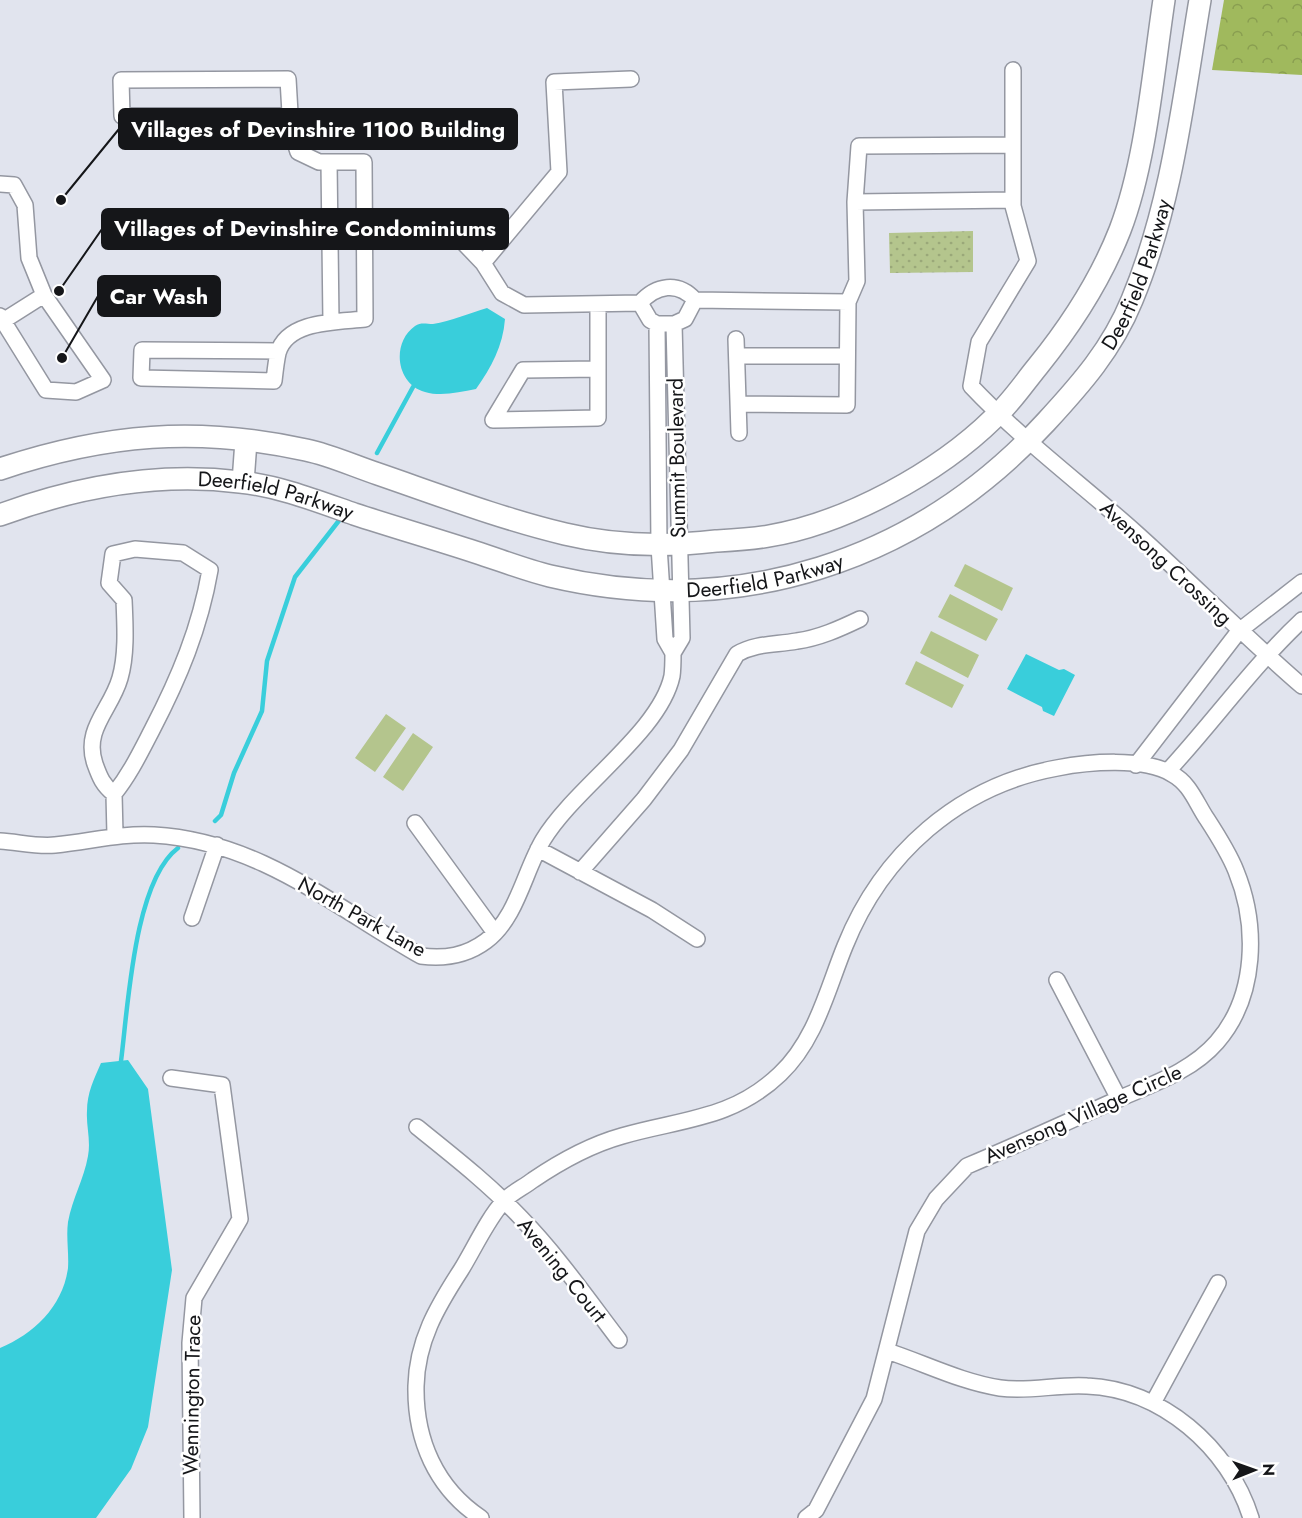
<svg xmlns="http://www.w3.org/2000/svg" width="1302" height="1518" font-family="Jost,sans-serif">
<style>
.forest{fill:url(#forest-crowns)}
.park{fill:url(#park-dots)}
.pitch{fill:#b4c58d}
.water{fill:#39cedb}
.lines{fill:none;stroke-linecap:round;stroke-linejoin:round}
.stream{stroke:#39cedb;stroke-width:4.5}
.street-casing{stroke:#9497a1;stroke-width:18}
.secondary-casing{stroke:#9497a1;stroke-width:24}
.street{stroke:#fff;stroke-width:15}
.secondary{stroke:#fff;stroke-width:21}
.labels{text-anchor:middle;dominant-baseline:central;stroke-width:5;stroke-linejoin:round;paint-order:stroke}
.street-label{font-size:21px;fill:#151619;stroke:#fff}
.leader{fill:none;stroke:#151619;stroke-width:2}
.callout-dot{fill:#151619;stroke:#fff;stroke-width:2}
.callout{fill:#151619;stroke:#151619;stroke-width:2}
.callout-label{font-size:22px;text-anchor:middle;font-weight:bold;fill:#fff}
</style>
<defs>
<pattern id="forest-crowns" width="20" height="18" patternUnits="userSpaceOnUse" patternTransform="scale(1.5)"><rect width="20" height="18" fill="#a0b95d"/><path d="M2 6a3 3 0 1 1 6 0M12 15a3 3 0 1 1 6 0" fill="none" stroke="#899e50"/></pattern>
<pattern id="park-dots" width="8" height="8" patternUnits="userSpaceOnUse" patternTransform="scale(1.5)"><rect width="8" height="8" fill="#b4c58d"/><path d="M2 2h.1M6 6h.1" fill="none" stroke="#9aa879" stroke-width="1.8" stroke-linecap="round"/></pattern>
</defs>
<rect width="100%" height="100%" fill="#e1e4ee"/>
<path class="forest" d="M1224,0H1302V75L1212,70Z"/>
<path class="park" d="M973,231V272L890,273L889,233Z"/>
<path class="pitch" d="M965,564L1013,588L1002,611L954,586Z
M950,594L998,619L986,641L938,617Z
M931,631L979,655L968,678L920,653Z
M916,661L964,685L952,708L905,684Z
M386,714L406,728L375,772L355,758Z
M413,733L433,747L403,791L383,777Z"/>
<path class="water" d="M487,308L505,319C503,346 491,368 476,389C459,392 442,397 425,392C396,384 391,343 415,326C421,322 426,324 433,324C451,321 470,313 487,308Z
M1026,654L1059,670L1064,669L1075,675L1054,716L1043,711L1042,707L1007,689Z
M128,1060L148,1089L172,1270L148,1427L131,1469L96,1518H0V1348C34,1334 63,1306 68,1268C69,1253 66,1237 68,1222C72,1199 84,1179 88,1156C91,1140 86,1126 87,1111C87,1093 94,1079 101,1063Z"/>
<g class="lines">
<path class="stream" d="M377,453L413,387
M215,821L221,815L234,773L262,711L267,661L295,577L341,518
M121,1061C128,1007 134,881 178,848"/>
<defs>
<path id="street" d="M1013,70V206L1028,261L979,342L971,386C1021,439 1080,483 1134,531C1191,582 1244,636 1302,686
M329,162L331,322
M0,184L14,185L25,205L29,258L44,295L103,380L76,392L46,390L0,316
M855,202L1013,200
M328,237L434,232L459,238L483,263L502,293L524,305L640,303C656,285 678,281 695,300L848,302L857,281L855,202L859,146L1013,145
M483,263L559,172L554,82L631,79
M640,303L650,320L657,324H674L685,319L695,300
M598,304V418L493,420L523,370L598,369
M3,321L44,295
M657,324L659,546L665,639L673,653L682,638L674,324
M736,339L739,433
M278,351L142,350L141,378L274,381C275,372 276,362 278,353C287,320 338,322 365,319L364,162H319L298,152L291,130L288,79L121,80L122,116H290
M737,356H847
M739,404L847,405L848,302
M135,549L183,553L210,570C200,628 179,678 152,730C140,753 130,774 114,794C103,785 100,778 95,764C83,729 111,710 120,678C127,654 125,624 124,600L109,583L113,554Z
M1136,765L1239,631L1302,582
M1168,771C1214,721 1253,666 1302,620
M114,794L115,835
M415,823L495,933
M0,841C18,842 37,847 55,845C89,842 120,833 154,835C259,841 333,906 421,956C445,959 466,956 486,941C517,918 524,872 543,840C574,788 660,732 672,676C673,669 673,660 673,653
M538,849L652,910L697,939
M580,872L644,799L681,750L737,654C756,643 775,645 797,641C819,638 839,629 860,619
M192,918L217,845
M1057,980L1119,1099
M171,1078L222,1085L240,1219L194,1298L190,1343L192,1518
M417,1127C453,1156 489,1184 521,1218C557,1255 587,1298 619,1340
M887,1351C924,1363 961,1382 1000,1388C1029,1392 1058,1384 1087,1386C1161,1389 1229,1447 1251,1518
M1153,1403L1218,1283
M481,1518C436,1488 415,1440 416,1386C417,1341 437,1307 461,1270C474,1249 488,1218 504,1201C511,1193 524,1187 533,1180C561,1161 590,1145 622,1136C680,1119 732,1120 780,1074C816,1040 827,990 845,946C882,854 958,786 1057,768C1088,762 1144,757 1172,774C1189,783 1195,800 1205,816C1216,833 1228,851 1236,871C1258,925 1257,996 1217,1042C1191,1072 1152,1084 1116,1100C1067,1122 1017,1145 967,1166L936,1199L917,1231L874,1399L816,1510L806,1518"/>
<g id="secondary">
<path d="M0,469C105,434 197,426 306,450C330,455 354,466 378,474C439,495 502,519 565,534C615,546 665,547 716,541C733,540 751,539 769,536C846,523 938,473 994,418C1011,403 1024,383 1038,366C1072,324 1100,281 1120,230C1146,162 1153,73 1164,0"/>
<path d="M243,482L246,441"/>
<path id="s1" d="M0,515C76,487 159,472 240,482C279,486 317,501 354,514C394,527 435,539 475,552C500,560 525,570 550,576C737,620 917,562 1046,422C1081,384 1112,349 1132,300C1172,204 1183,101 1200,0"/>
</g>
</defs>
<use href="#street" class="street-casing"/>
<use href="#secondary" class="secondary-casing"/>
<use href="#street" class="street"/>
<use href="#secondary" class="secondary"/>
</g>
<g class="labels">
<g class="street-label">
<text stroke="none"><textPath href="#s1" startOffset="1290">Deerfield Parkway</textPath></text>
<text transform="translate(677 458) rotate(-91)">Summit Boulevard</text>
<text stroke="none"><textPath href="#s1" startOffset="282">Deerfield Parkway</textPath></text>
<text transform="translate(1166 563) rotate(43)">Avensong Crossing</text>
<text stroke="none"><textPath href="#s1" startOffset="786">Deerfield Parkway</textPath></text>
<text transform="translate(362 917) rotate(29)">North Park Lane</text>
<text transform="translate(1083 1114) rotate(-24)">Avensong Village Circle</text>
<text transform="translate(562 1270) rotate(51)">Avening Court</text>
<text transform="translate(192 1395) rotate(-89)">Wennington Trace</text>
</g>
</g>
<path class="leader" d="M61 200L119 129M59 291L102 229M62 358L98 296"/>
<g class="callout-dot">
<circle cx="61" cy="200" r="6"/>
<circle cx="59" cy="291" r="6"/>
<circle cx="62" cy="358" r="6"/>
</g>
<g class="callout">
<rect x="119" y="109" width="398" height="40" rx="6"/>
<rect x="102" y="209" width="406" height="40" rx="6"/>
<rect x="98" y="276" width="122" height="40" rx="6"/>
</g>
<g class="callout-label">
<text x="318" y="137">Villages of Devinshire 1100 Building</text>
<text x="305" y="236">Villages of Devinshire Condominiums</text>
<text x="159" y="304">Car Wash</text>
</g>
<g transform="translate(1254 1470) rotate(89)" stroke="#ffffff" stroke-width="4.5" paint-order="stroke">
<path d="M0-4.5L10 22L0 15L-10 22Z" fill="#151619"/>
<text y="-9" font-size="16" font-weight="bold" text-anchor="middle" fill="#151619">N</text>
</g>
</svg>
